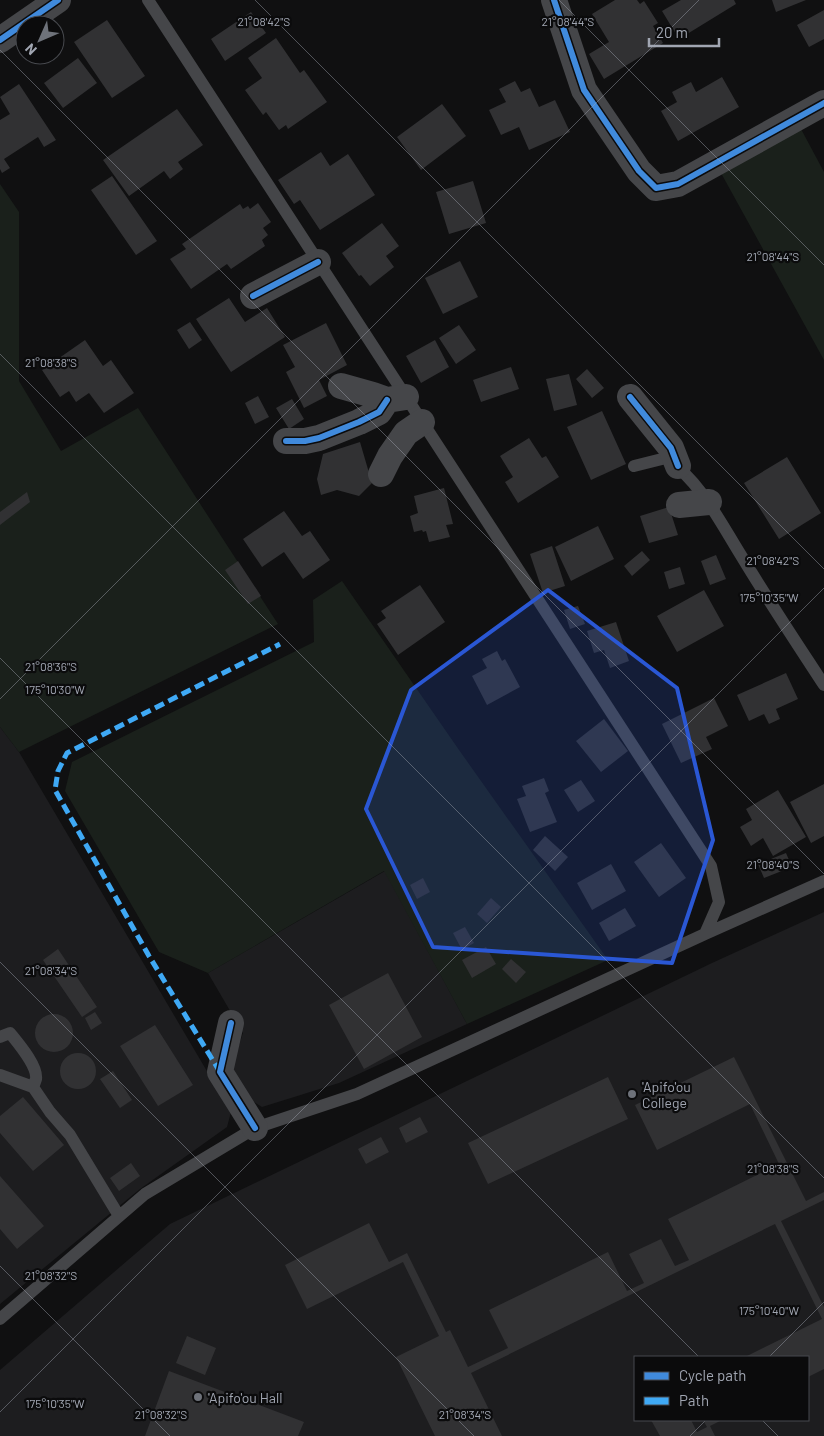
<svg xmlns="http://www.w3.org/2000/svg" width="824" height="1436" font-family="Barlow,sans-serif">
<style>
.built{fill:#1d1d1f;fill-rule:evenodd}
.green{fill:#1a201b}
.building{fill:#313133}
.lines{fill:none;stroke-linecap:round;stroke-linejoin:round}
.service{stroke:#454649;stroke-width:12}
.minor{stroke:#454649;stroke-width:26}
.quiet{stroke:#3fa9f5;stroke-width:5;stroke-dasharray:10 5;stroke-linecap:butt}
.cycleway-casing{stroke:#0b0b0c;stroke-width:9}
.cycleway{stroke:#408adc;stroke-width:6}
.marked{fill:#2a57d4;fill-opacity:0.2;stroke:#2a57d4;stroke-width:4;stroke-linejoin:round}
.ticks{fill:none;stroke:#a1a6b2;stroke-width:1;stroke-opacity:0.45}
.poi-dot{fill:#6e727a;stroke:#0b0b0c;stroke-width:2}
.labels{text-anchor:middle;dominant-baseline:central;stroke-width:4.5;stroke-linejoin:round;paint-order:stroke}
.poi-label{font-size:14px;fill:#a1a6b2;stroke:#0b0b0c;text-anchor:start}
.ticks-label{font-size:12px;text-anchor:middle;fill:#a1a6b2;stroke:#0b0b0c;stroke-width:4.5;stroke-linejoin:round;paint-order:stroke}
</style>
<rect width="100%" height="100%" fill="#101011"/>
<path class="built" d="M0,727L19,752L231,1112L227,1127L140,1189L0,1304Z
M385,871L467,1024L339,1083L262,1107L249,1099L232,1067L243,1033L208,973Z
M824,912V1436H0V1370L170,1224L712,963ZM635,1357H808V1420H635Z"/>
<path class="green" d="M801,129L824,172V360L721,173Z
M0,184L19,212V381L61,451L138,408L278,624L19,752L0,727Z
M342,581L459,750L608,960L467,1024L384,871L208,973L159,952L65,791L72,762L314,642L313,600Z"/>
<path class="building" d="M615,0H637L640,4L644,1L658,23L653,26L663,43L604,79L589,54L609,42L592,14Z
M681,0H734L736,4L679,39L662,11Z
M772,0H806L776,12Z
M824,10V39L809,47L797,25Z
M251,12L266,33L225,61L211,39Z
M107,20L145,76L112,98L74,42Z
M276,38L300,73L304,70L327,102L288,129L286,125L279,130L266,112L263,115L245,90L262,78L248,58Z
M78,58L97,83L63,108L44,83Z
M722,77L739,107L678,141L661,111L677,102L672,92L691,82L696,92Z
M515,81L521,92L530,88L539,107L555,100L570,132L529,150L519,127L501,135L489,110L506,102L499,89Z
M19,84L56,140L44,147L38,137L4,159L10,168L2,173L0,169V120L10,114L0,97Z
M442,104L466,136L421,170L397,137Z
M177,109L203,145L178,162L183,169L170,179L164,171L129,196L103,160Z
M321,152L330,166L348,154L375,195L320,230L300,200L294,204L278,180Z
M112,176L157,241L136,255L91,190Z
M473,181L486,223L449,234L436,192Z
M258,203L271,222L263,228L268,235L262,240L265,246L231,269L227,264L191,289L170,259L186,249L182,244L240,204L243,209L248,206L250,209Z
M382,223L399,246L386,256L394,267L370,286L361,275L359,276L342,253Z
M460,261L478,297L443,314L425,278Z
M229,298L245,322L267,308L285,337L231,372L196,319Z
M190,322L202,340L189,349L177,330Z
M326,323L347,365L319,380L327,396L304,408L286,372L295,367L283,345Z
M459,325L476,350L456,364L439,338Z
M85,340L103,366L111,360L134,393L104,413L89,393L76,402L69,391L60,397L42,370Z
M435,340L449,367L421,383L406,356Z
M511,367L519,389L481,402L473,380Z
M587,369L604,388L592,398L576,379Z
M569,374L577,405L554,411L546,379Z
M258,396L269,417L255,424L245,403Z
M292,399L304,419L289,429L276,408Z
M602,411L626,464L591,480L567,427Z
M529,438L542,458L546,456L559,477L518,503L505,482L513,477L500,456Z
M360,442L372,483L359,496L337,490L321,495L317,479L323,454Z
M787,457L821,513L779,539L744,483Z
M444,488L453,524L446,525L450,537L429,542L426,531L423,532L422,530L414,532L410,516L418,513L414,496Z
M27,492L30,502L0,525V512Z
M669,507L678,535L649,543L640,516Z
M284,511L302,536L310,531L330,560L303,579L284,552L262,567L243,539Z
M598,526L614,559L571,581L555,547Z
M552,546L565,586L543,593L530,554Z
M642,551L650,560L632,576L624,566Z
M716,555L726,579L710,585L701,561Z
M238,561L261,596L248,604L225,570Z
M680,567L685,584L669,589L664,572Z
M420,585L445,622L398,655L377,624L386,618L381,611Z
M704,590L724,626L677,652L657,616Z
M578,606L585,624L570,629L564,610Z
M616,622L629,661L610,668L604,650L594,653L587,631Z
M497,651L502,661L505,659L520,687L487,705L472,676L487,668L482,659Z
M786,673L798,699L776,709L780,719L769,724L764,714L749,721L737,695Z
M714,698L728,726L706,737L712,749L681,763L662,724Z
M604,719L628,751L601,772L576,741Z
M544,778L549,791L545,793L557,822L530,832L517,799L526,796L522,786Z
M581,780L595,801L578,812L564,790Z
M824,784V836L811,843L790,802Z
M778,790L806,837L773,856L763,838L751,846L740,827L752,820L746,809Z
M545,836L568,857L555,871L533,850Z
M661,843L686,878L659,897L634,862Z
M786,853L792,867L764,878L758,864Z
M611,864L626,891L592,910L577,883Z
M423,878L430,892L417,899L410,885Z
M491,898L501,907L487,923L477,914Z
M625,908L636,926L609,941L599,923Z
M465,927L474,943L462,950L453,933Z
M486,947L496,964L472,978L462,960Z
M58,949L97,1007L82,1017L43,960Z
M511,959L526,972L516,983L502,969Z
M388,973L422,1037L364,1069L329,1005Z
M95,1012L102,1023L91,1030L85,1018Z
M35 1033a19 19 0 1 1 38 0a19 19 0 1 1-38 0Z
M155,1025L193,1085L158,1106L120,1046Z
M60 1071a18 18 0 1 1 36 0a18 18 0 1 1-36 0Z
M734,1057L806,1201L824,1192V1200L781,1221L824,1307V1369L808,1377V1357H745L822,1319L775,1224L471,1373L502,1436H435L396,1357L439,1336L403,1262L307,1309L285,1265L369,1223L389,1262L407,1253L446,1332L450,1330L468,1367L508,1348L489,1310L608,1252L627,1291L644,1283L629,1254L661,1239L675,1266L689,1260L668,1219L779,1164L750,1104L657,1150L635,1105Z
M113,1071L132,1100L120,1108L100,1079Z
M608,1077L628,1119L488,1184L468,1143Z
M23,1097L64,1145L33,1171L0,1133V1116Z
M420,1117L428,1132L406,1143L399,1128Z
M381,1137L389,1152L366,1164L358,1149Z
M131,1163L140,1176L119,1191L110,1178Z
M0,1176L44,1226L17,1249L0,1229Z
M187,1336L216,1348L205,1375L176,1363Z
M169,1371L304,1422L298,1436H145Z
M651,1420H691L697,1432L707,1427L703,1420H722L710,1426L715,1436H660Z"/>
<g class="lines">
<path class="service" d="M634,466L666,458C701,482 720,522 742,557C768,600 796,642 824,685
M705,934L824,881
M0,1037L10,1033C18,1043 38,1066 36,1079C35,1082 34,1085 33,1087
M0,1075L33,1087L50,1112L70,1135L119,1216
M0,1319L145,1194L255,1128L357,1094L705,934L719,902L711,866L148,0"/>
<path class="minor" d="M554,0L584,90L639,171L656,188L678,184L824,103
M0,40L58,0
M253,296L318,262
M341,386L373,395L387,400L406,397
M630,397L671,448L678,466
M286,441H305L319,438L359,422L379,412L387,400
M381,474L390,456L406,433L422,422
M679,505L709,502
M231,1023L220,1072L255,1128"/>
<path class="quiet" d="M220,1072L149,956L55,790L58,771L67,753L280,644"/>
<defs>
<path id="cycleway" d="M554,0L584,90L639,171L656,188L678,184L824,103
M0,40L58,0
M253,296L318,262
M630,397L671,448L678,466
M286,441H305L319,438L359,422L379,412L387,400
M231,1023L220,1072L255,1128"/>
</defs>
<use href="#cycleway" class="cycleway-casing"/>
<use href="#cycleway" class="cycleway"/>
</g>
<path class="marked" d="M548,590L677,688L713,840L672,963L433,947L366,809L411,690Z"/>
<path class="ticks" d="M255,0L824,569M559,0L824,265M0,50L824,874M0,354L824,1178M0,658L699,1357M0,699L699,0M0,962L474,1436M0,1266L170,1436M769,1357L824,1302M0,1412L824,588M762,1420L778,1436M690,1436L706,1420"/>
<g class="poi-dot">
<circle cx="632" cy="1094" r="5"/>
<circle cx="198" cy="1397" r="5"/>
</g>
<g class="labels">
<g class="poi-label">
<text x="642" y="1086">'Apifo'ou<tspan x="642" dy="16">College</tspan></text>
<text x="208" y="1397">'Apifo'ou Hall</text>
</g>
</g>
<g class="ticks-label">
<text x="264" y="26">21°08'42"S</text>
<text x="568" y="26">21°08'44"S</text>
<text x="773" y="261">21°08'44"S</text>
<text x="51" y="367">21°08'38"S</text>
<text x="773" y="565">21°08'42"S</text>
<text x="769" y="602">175°10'35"W</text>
<text x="51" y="671">21°08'36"S</text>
<text x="55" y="694">175°10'30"W</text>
<text x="773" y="869">21°08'40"S</text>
<text x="51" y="975">21°08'34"S</text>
<text x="773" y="1173">21°08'38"S</text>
<text x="51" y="1280">21°08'32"S</text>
<text x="769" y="1315">175°10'40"W</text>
<text x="55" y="1408">175°10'35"W</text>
<text x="161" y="1419">21°08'32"S</text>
<text x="465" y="1419">21°08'34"S</text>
</g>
<rect x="634" y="1356" width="175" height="65" fill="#0b0b0c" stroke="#47494e"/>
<rect x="644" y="1372" width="25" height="8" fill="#408adc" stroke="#47494e"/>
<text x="679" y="1381" font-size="15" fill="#a1a6b2">Cycle path</text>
<rect x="644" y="1397" width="25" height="8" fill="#3fa9f5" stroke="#47494e"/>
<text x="679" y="1406" font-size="15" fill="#a1a6b2">Path</text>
<g transform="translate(40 40) rotate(225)"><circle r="24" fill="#0b0b0c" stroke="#47494e"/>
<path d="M0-4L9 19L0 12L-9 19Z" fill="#6e727a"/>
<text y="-8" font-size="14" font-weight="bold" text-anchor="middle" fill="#a1a6b2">N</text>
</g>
<path d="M649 38v8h70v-8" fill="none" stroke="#a1a6b2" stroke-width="2.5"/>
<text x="656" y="38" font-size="15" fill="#a1a6b2" stroke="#0b0b0c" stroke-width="4" paint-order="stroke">20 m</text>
</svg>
